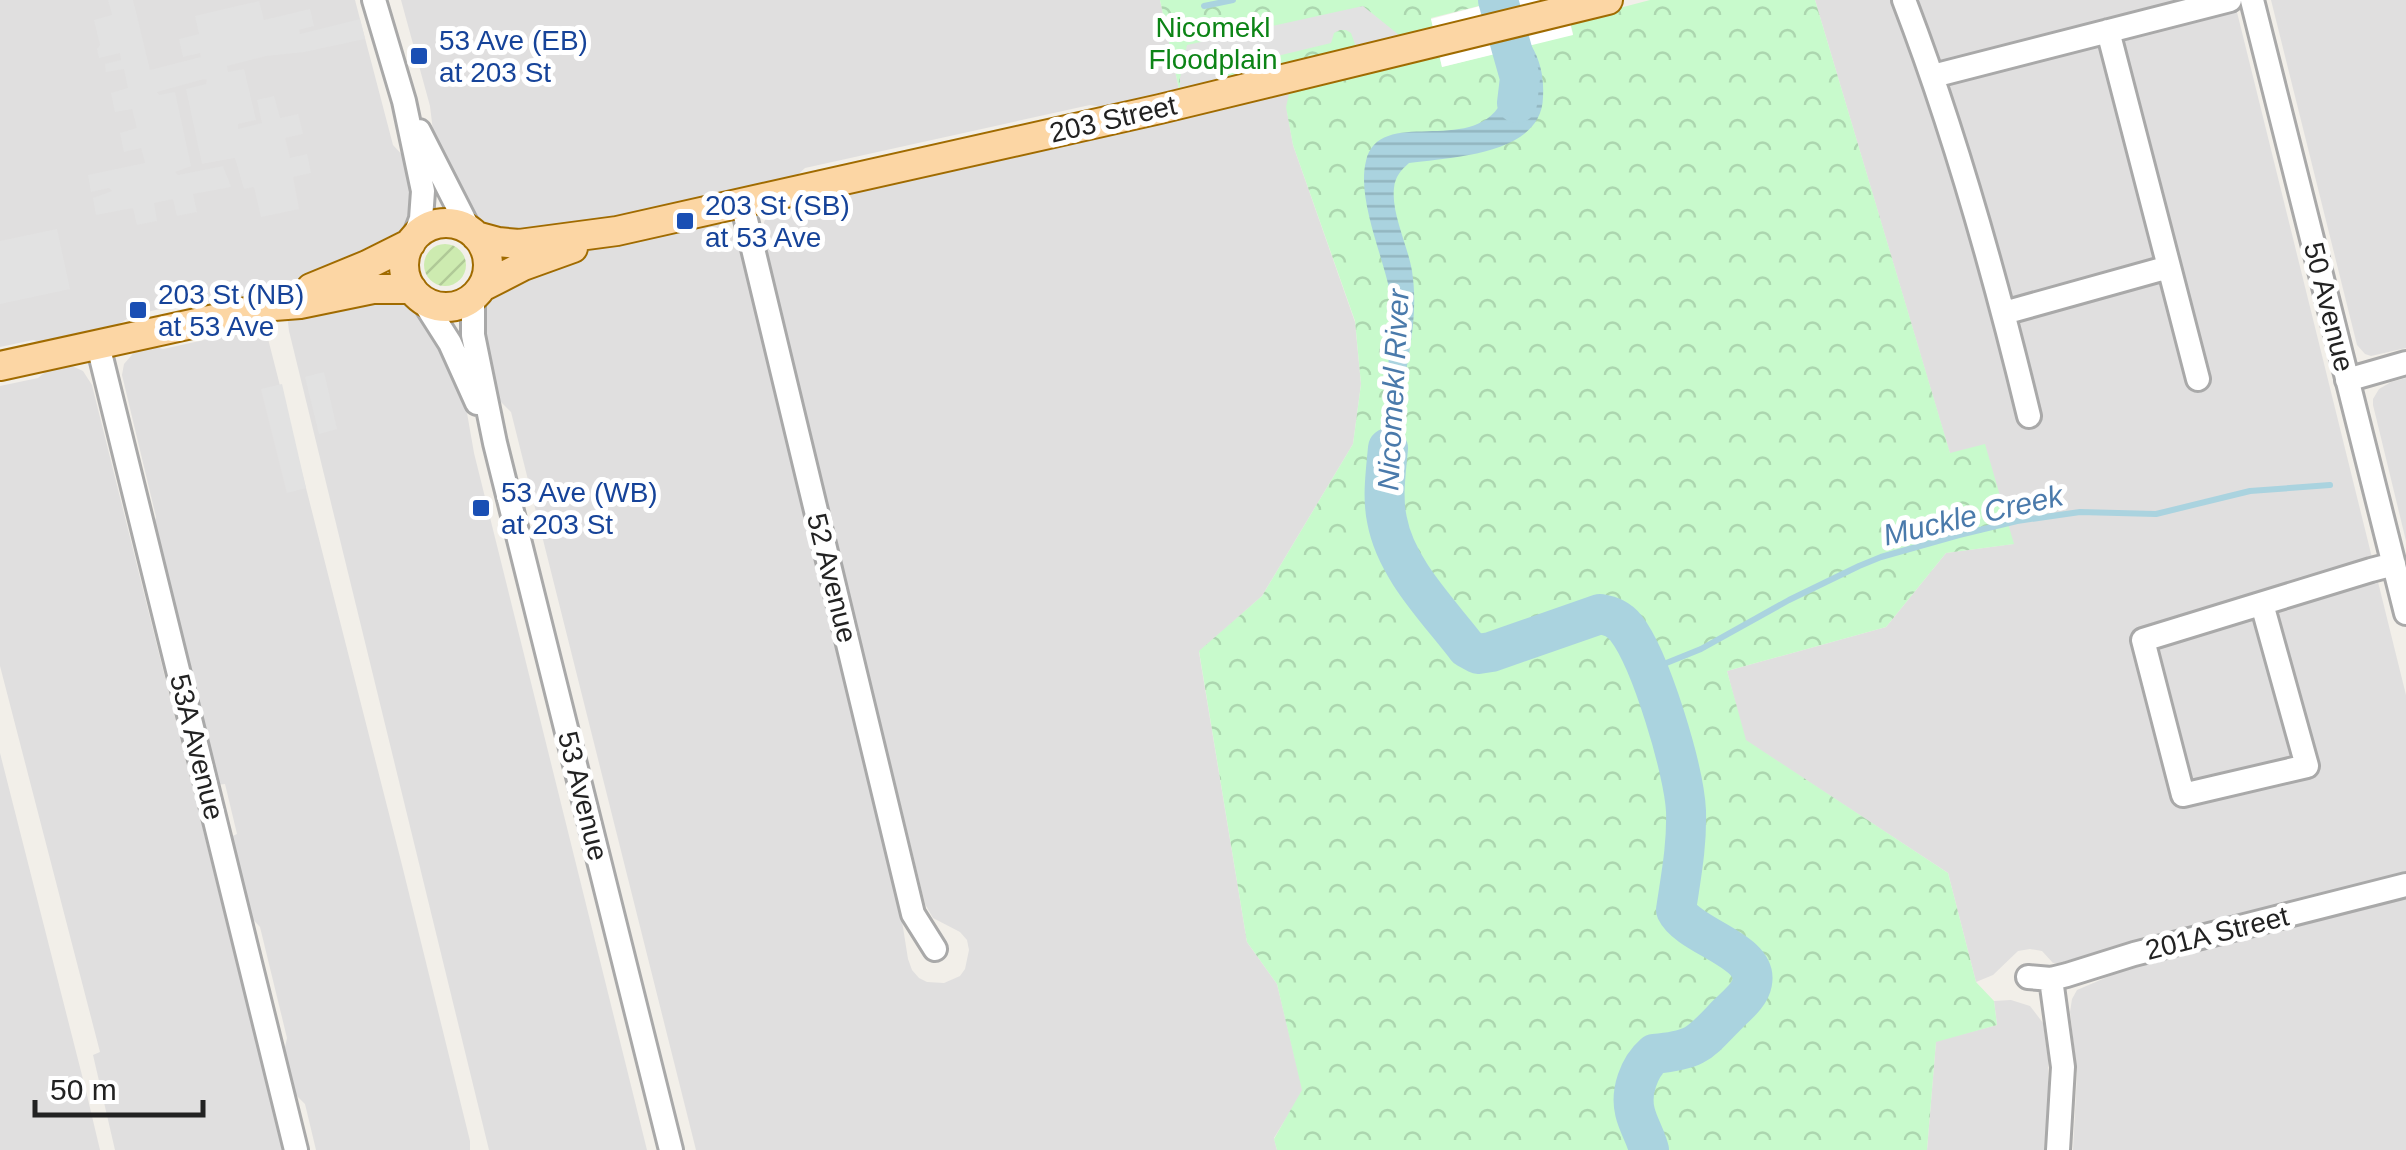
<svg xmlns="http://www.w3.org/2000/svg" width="2406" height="1150" font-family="Helvetica,sans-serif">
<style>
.residential{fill:#e0dfdf}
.park{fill:url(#park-crowns)}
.garden{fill:url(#garden-furrows)}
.parking{fill:#e2e2e2}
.water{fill:url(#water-rules)}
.pier{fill:#fff}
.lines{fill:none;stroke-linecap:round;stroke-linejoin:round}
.stream{stroke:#aad3df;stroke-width:6}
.river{stroke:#aad3df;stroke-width:40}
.minor-casing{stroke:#a9a9a9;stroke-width:28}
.major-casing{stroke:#a06b00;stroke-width:32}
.minor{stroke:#fff;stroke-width:22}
.major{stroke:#fcd6a4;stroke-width:28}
.transit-dot{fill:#1a4fb4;stroke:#fff;stroke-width:4}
.labels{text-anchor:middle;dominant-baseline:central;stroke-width:10;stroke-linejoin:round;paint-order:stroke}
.park-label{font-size:28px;fill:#0c8416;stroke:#fff}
.transit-label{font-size:28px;fill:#164399;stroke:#fff;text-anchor:start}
.street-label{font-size:28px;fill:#222;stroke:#fff}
.water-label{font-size:30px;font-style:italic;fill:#4a7aab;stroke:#fff}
</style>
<defs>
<pattern id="park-crowns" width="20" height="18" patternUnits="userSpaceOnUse" patternTransform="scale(2.5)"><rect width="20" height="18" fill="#c8facc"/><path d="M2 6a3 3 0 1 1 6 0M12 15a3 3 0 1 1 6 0" fill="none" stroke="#acd6af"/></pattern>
<pattern id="garden-furrows" width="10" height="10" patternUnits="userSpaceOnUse" patternTransform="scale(2.5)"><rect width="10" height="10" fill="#cdebb0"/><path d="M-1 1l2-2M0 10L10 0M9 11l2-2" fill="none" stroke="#b0c997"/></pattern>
<pattern id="water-rules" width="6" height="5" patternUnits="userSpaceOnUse" patternTransform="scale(2.5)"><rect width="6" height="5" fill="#aad3df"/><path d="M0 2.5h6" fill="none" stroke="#92b5bf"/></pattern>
</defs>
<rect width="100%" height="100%" fill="#f2efe9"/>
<path class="residential" d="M0,0H355L393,145L406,159L416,192L408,226L400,236L334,274L282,292L248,300L186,303L134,315L108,330L46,344L33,340L0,347Z
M401,0H1160L1180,94L1108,108L1090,105L805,168L793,179L531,237L487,229L477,220L459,194L434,139L430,106Z
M1815,0H2234L2406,695V871L2058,963H2053L2042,951L2030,949L2018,951L1993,975L1976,982L1948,873L1745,740L1727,671L1886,627L1946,553L2013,544L2004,513L1950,454Z
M2271,0H2406V348L2371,356L2365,354L2357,345Z
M1298,88L1287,111L1293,145L1355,322L1361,384L1353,444L1262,596L1199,652L1247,942L1277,984L1303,1091L1274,1138L1277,1150H696L511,412L495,396L482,346L483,313L486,304L492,295L552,262L611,243L720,221L735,232L739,240L902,921L908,959L912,970L919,978L927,982L944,983L960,976L965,969L969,950L967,940L960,932L933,918L925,904L762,240L764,222L770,211Z
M373,295L407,301L418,310L441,342L463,390L474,453L647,1150H489L289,331L287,314Z
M263,319L401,861L470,1141V1150H316L305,1104L295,1094L284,1052L287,1038L260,927L249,915L230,837L237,834L225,784L216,785L153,528L156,517L122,375L124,364L137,349L152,346L163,349L236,333L245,326Z
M70,365L83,371L92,385L283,1150H115L93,1055L100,1052L0,666V386L38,378L50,368Z
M2406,378V541L2373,405V399L2379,389L2391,382Z
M0,753L86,1091L100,1150H0Z
M2406,898V1150H2073L2077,1073L2070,1012L2072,999L2077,990L2119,972L2167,957Z
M2011,1000L2030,1006L2043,1023L2048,1059V1105L2044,1150H1927L1936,1041L1997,1025L1994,1001Z"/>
<path class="park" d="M1160,0H1503L1431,18L1434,32L1180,94Z
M1650,0H1815L1950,453L1985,444L2014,544L1946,553L1886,627L1727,671L1746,740L1948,873L1976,982L1994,1001L1997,1025L1936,1042L1927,1150H1277L1274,1139L1302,1090L1277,984L1247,942L1199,651L1262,596L1353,444L1361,384L1355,321L1293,145L1286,107L1289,94L1298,88L1439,54L1442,67L1573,34L1570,21Z"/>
<path class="garden" d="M424 265a21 21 0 1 1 42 0a21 21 0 1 1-42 0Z"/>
<path class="parking" d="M108,0H133L150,70L201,57L200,53L183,57L179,39L199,34L195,16L259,1L264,20L310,9L314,26L299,30L300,34L360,19L365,39L304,52L266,56L227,66L228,72L244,69L256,120L238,124V129L262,123L257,100L274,96L280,118L298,114L303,134L285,138L290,158L307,154L311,173L293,177L299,209L261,217L254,187L244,189L235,158L202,164L186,89L206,84L207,80L204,79L157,92L159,95L175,92L191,166L175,172L178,175L223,166L231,187L193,194L197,212L177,216L173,199L154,203L157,221L137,225L133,208L96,215L93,198L112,191L109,188L91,192L88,175L145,163L141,148L124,152L120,133L137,128L132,109L115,112L111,93L128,88L124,69L106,72L105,64L121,60L120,53L99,58L97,49L100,45L94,20L112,15Z
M1363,6L1404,39L1357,50L1351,33L1346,30H1340L1334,33L1331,43L1215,71L1218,84L1180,94V78L1187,45Z
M57,229L70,289L0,304V241Z
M324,372L337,429L319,434L305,377Z
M282,384L306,488L287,493L261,389Z"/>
<path class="water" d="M1531,45C1541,62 1544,78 1543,97C1542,155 1452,157 1409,163C1401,170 1395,177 1394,188C1391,213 1408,246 1412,271C1419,315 1408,357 1401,400C1395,433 1392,466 1390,499L1375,507C1380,457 1385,406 1389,356C1390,339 1394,319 1392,303C1386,261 1356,201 1366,161C1379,105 1471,157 1501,103C1511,86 1508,71 1502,52Z"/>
<path class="pier" d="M1503,0H1564L1573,35L1442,67L1431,19Z"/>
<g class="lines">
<path class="stream" d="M1204,6L1233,0
M1649,670L1701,649L1789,600L1859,566L1881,557L1959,535L2017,521L2080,512L2156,514L2250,491L2330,485"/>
<path class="river" d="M1498,0L1520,78L1517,103
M1388,448C1386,471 1382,497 1387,520C1396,569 1438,610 1467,648L1478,654L1491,652L1600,614C1611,616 1619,619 1626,628C1651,660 1684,770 1686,811C1687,846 1681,876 1676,910C1689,937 1759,950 1752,983C1750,995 1736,1006 1728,1014C1699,1044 1697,1050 1654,1054C1639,1067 1630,1092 1635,1112C1638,1125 1646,1137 1649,1150"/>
<defs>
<path id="minor" d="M374,0L404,101L423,191L421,219L414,237
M1904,0C1956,135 1995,275 2029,416
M2252,0L2406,613
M2108,31L2198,379
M1933,76L2230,0
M419,131L469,229
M742,203L913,914L935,949
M473,297V335L495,443L671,1150
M422,299L450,343L477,403
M2004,313L2169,267
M98,345L296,1150
M2347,380L2406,363
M2262,604L2307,766L2183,795L2143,640L2371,570L2394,564
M2028,977L2051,979L2067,975L2134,954L2406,885
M2051,979L2063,1067L2058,1150"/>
<path id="major" d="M404 265a42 42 0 1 1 84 0a42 42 0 1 1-84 0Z
M476,236L498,242L519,244L617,231L1160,109L1608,0
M482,287L523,266L573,248
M311,288L367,265L411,243
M0,366L274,306L300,304L373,289H412"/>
</defs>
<use href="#minor" class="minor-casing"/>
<use href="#major" class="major-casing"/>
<use href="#minor" class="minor"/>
<use href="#major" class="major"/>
</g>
<g class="transit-dot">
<rect x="409" y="46" width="20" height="20" rx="5"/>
<rect x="675" y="211" width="20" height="20" rx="5"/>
<rect x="128" y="300" width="20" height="20" rx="5"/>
<rect x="471" y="498" width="20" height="20" rx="5"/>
</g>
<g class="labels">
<g class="park-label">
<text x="1213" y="27">Nicomekl<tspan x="1213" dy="32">Floodplain</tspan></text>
</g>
<g class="transit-label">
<text x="439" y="40">53 Ave (EB)<tspan x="439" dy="32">at 203 St</tspan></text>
<text x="705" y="205">203 St (SB)<tspan x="705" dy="32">at 53 Ave</tspan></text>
<text x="158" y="294">203 St (NB)<tspan x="158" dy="32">at 53 Ave</tspan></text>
<text x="501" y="492">53 Ave (WB)<tspan x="501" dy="32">at 203 St</tspan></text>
</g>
<g class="street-label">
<text transform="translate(1113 119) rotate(-13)">203 Street</text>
<text transform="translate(2329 307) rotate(76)">50 Avenue</text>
<text transform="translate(832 578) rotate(76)">52 Avenue</text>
<text transform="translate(197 747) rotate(76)">53A Avenue</text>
<text transform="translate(583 796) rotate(76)">53 Avenue</text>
<text transform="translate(2217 933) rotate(-14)">201A Street</text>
</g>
<g class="water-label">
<text transform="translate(1393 390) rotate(-87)">Nicomekl River</text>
<text transform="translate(1973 515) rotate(-13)">Muckle Creek</text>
</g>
</g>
<path d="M35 1100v15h168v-15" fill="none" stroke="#222222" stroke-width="5"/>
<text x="50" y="1100" font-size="30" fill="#222222" stroke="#ffffff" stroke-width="8" paint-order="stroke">50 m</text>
</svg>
